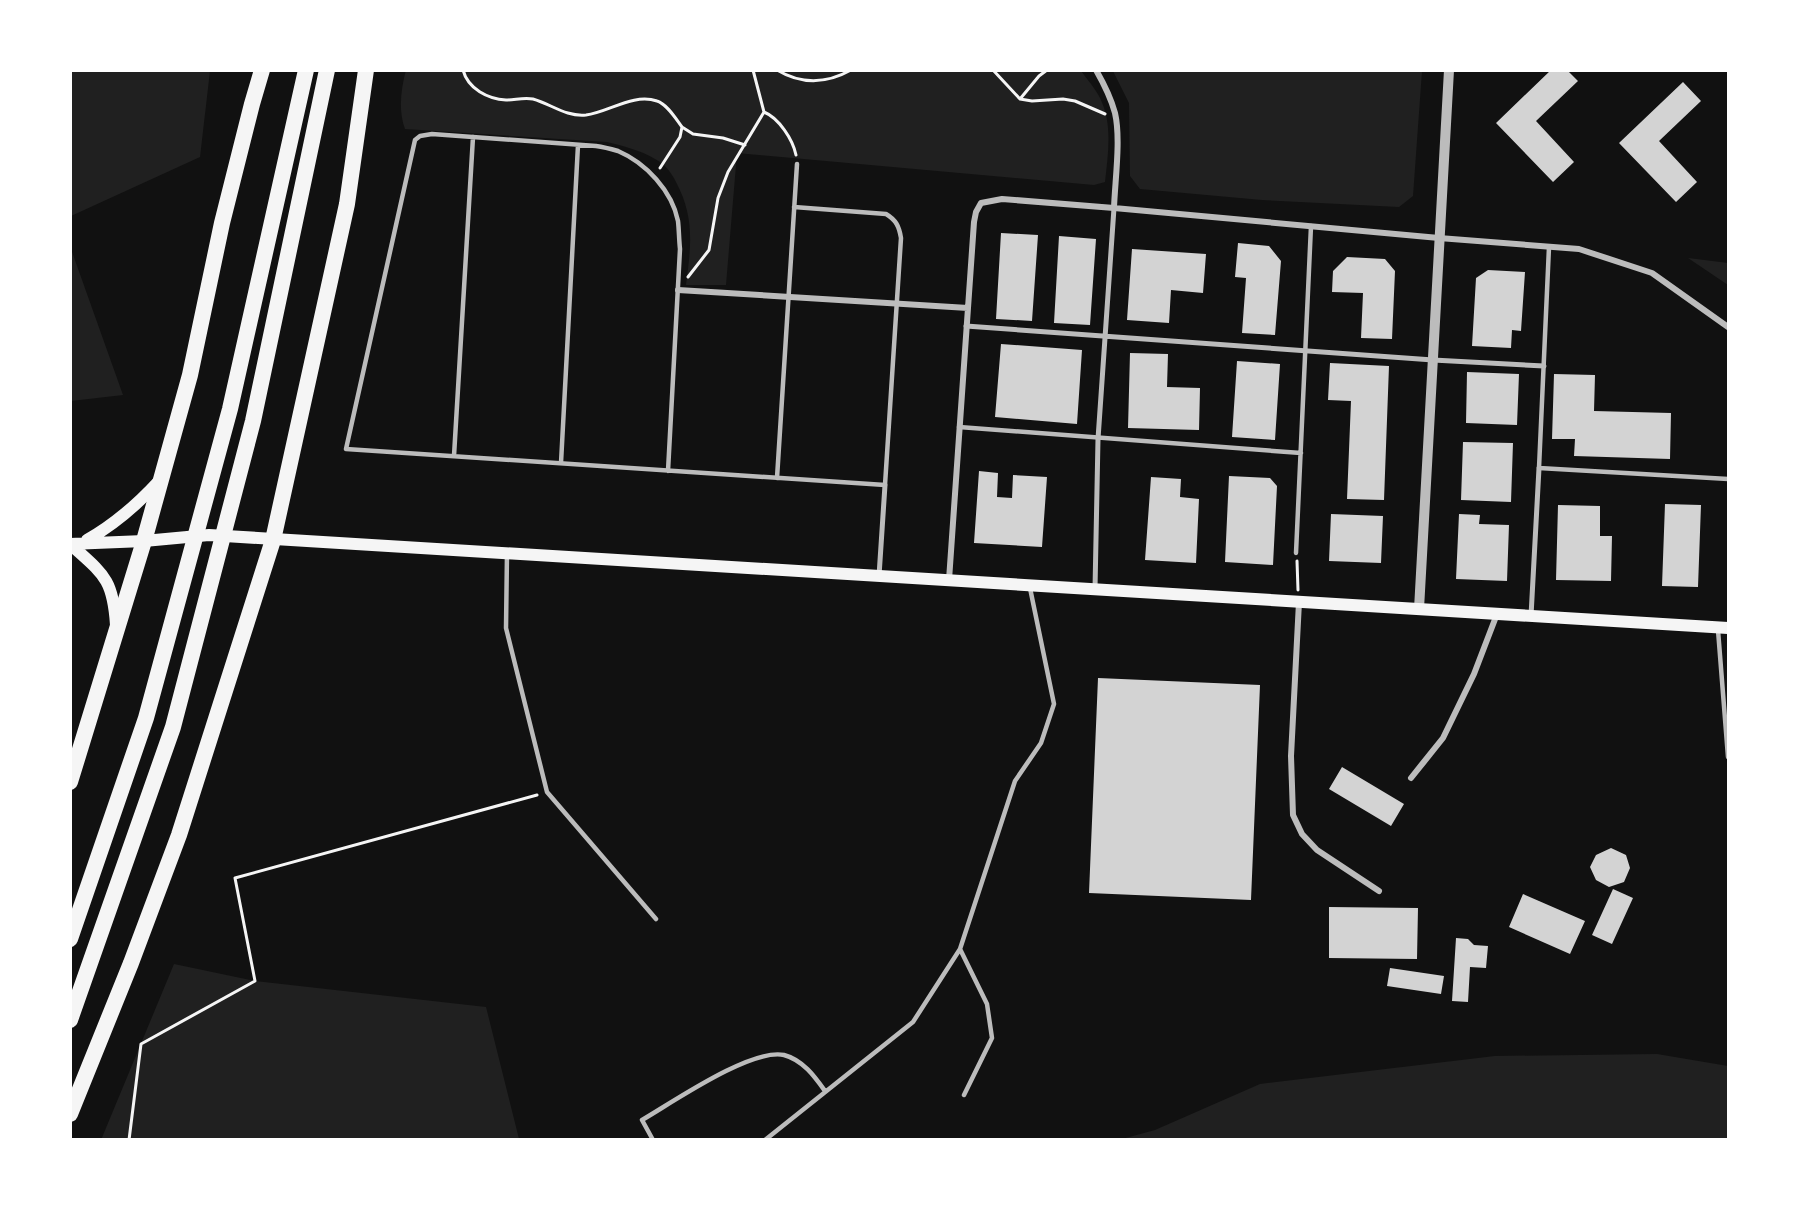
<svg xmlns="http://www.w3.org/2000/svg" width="1799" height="1210" font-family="'Source Serif 4',serif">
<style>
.green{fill:#202020}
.building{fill:#d3d3d3}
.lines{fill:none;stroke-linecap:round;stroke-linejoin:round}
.path{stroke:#f5f5f5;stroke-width:3}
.service{stroke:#bcbcbc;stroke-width:4.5}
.pedestrian{stroke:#bcbcbc;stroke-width:5}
.minor{stroke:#bcbcbc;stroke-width:6}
.tertiary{stroke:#bcbcbc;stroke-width:10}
.secondary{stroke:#f5f5f5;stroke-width:12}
.trunk{stroke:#f5f5f5;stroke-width:16}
</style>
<rect width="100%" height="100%" fill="#111"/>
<path class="green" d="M406,70L1081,71C1087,79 1095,88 1100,98C1113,124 1108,154 1105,182L1094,185L737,153L726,285H686C691,246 695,218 676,182C671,172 665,164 655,159C640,150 623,146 607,142L405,129C398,110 401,89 406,70Z
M70,71H210L200,157L71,216Z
M1113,71H1422L1413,196L1399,207L1262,200L1140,189L1130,176L1129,103Z
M71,249L123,395L71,401Z
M1688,258L1728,263V285Z
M174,964L255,981L486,1007L519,1139L101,1140Z
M1657,1054L1728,1066V1139H1122L1155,1130L1260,1084L1495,1056Z"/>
<path class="building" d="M1551,70H1567L1578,81L1536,121L1574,162L1553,182L1496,123Z
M1683,82L1701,101L1659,141L1697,182L1676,202L1619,143Z
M1001,233L1038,235L1032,321L996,319Z
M1059,236L1096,239L1090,325L1054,323Z
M1238,243L1269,246L1281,261L1275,335L1242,333L1246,278L1235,277Z
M1132,249L1206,254L1203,293L1171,290L1169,323L1127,320Z
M1347,257L1385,259L1395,271L1392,339L1361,338L1363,293L1332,292L1333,271Z
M1488,270L1525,272L1521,331L1512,330L1511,348L1472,346L1476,278Z
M1001,344L1082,350L1077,424L995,417Z
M1130,353L1168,354L1167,387L1200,388L1199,430L1128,428Z
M1237,361L1280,364L1275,440L1232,437Z
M1330,363L1389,366L1384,500L1347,499L1351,401L1328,400Z
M1467,372L1519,374L1517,425L1466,423Z
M1554,374L1595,375L1594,411L1671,413L1670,459L1574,456L1575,439H1552Z
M1463,442L1513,443L1511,502L1461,500Z
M979,471L998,473L997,497L1012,498L1013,475L1047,477L1042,547L974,543Z
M1229,476L1270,478L1277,486L1273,565L1225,562Z
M1151,477L1181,479L1180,497L1199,499L1196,563L1145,560Z
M1665,504L1701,505L1698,587L1662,586Z
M1558,505L1600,506V536H1612L1611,581L1556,580Z
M1331,514L1383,516L1381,563L1329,561Z
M1459,514L1480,515L1479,524L1509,525L1507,581L1456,579Z
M1098,678L1260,685L1251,900L1089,893Z
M1342,767L1404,804L1391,826L1329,789Z
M1611,848L1626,855L1630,868L1624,882L1609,887L1596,880L1590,867L1596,855Z
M1613,889L1633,898L1612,944L1592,935Z
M1523,894L1585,921L1570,954L1509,927Z
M1329,907L1418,908L1417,959L1329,958Z
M1456,938L1468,939L1474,945L1488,946L1486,968L1470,967L1468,1002L1452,1001Z
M1390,968L1444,976L1441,994L1387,986Z"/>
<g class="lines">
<path class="path" d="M463,70C468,89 488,99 506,100C515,100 524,97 533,99C551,104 566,117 586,115C609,112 633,93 657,101C667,104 676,119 682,127L680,137L660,168
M753,70L764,112
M777,70C802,85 826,84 851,70
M925,70H944
M993,70L1020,99L1032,101L1063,99L1075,101L1105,114
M1020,99L1039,76L1047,70
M682,127L693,134L723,138L745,145
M688,277L709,250L718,198L728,172L764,112C779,118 793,140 796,155
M1297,561L1298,590
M129,1140L141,1044L255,981L235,878L537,795"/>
<path class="service" d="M1549,247L1539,468L1728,479
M959,427L1301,453
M454,456L473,137
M561,463L578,145
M668,471L680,249C679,240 679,230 678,221C672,191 646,163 618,151C611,149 603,147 596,146L432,134L420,136L415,140L346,449L885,485L901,238C899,226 896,220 886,214L794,207
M777,478L797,164
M507,553L506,628L547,792L656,919
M1296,553L1311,226
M1718,630L1728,757
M964,1095L992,1038L987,1004L960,949L1015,781L1041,743L1054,704L1030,588
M653,1140L642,1120C673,1102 751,1048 784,1055C803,1060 815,1077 825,1091
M765,1140L913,1022L960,949"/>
<path class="pedestrian" d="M966,326L1433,360L1544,366
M879,576L885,485
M1095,589L1098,439L1114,208
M1531,616L1539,468"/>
<path class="minor" d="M1096,70C1104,84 1111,98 1115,113C1121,139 1115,180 1114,208
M678,290L968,308
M949,580L974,222L976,212L981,203L1002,199L1114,208L1439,238L1579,249L1652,273L1728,327
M1299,602L1291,756L1293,815L1302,834L1317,850L1379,891
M1411,778L1443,738L1474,674L1497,614"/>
<path class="tertiary" d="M1419,609L1449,70"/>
<path class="secondary" d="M87,540C115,524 137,505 159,481
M70,544L144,541L209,535L1728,628
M70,544C103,574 113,578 116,625"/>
<path class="trunk" d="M70,782L144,541L190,375L222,223L252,104L262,70
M70,939L146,718L230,409L306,70
M70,1020L173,727L253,421L327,70
M70,1114L131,963L179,835L273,540L347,204L366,70"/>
</g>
<rect width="1799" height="1210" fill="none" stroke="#ffffff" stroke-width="144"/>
</svg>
